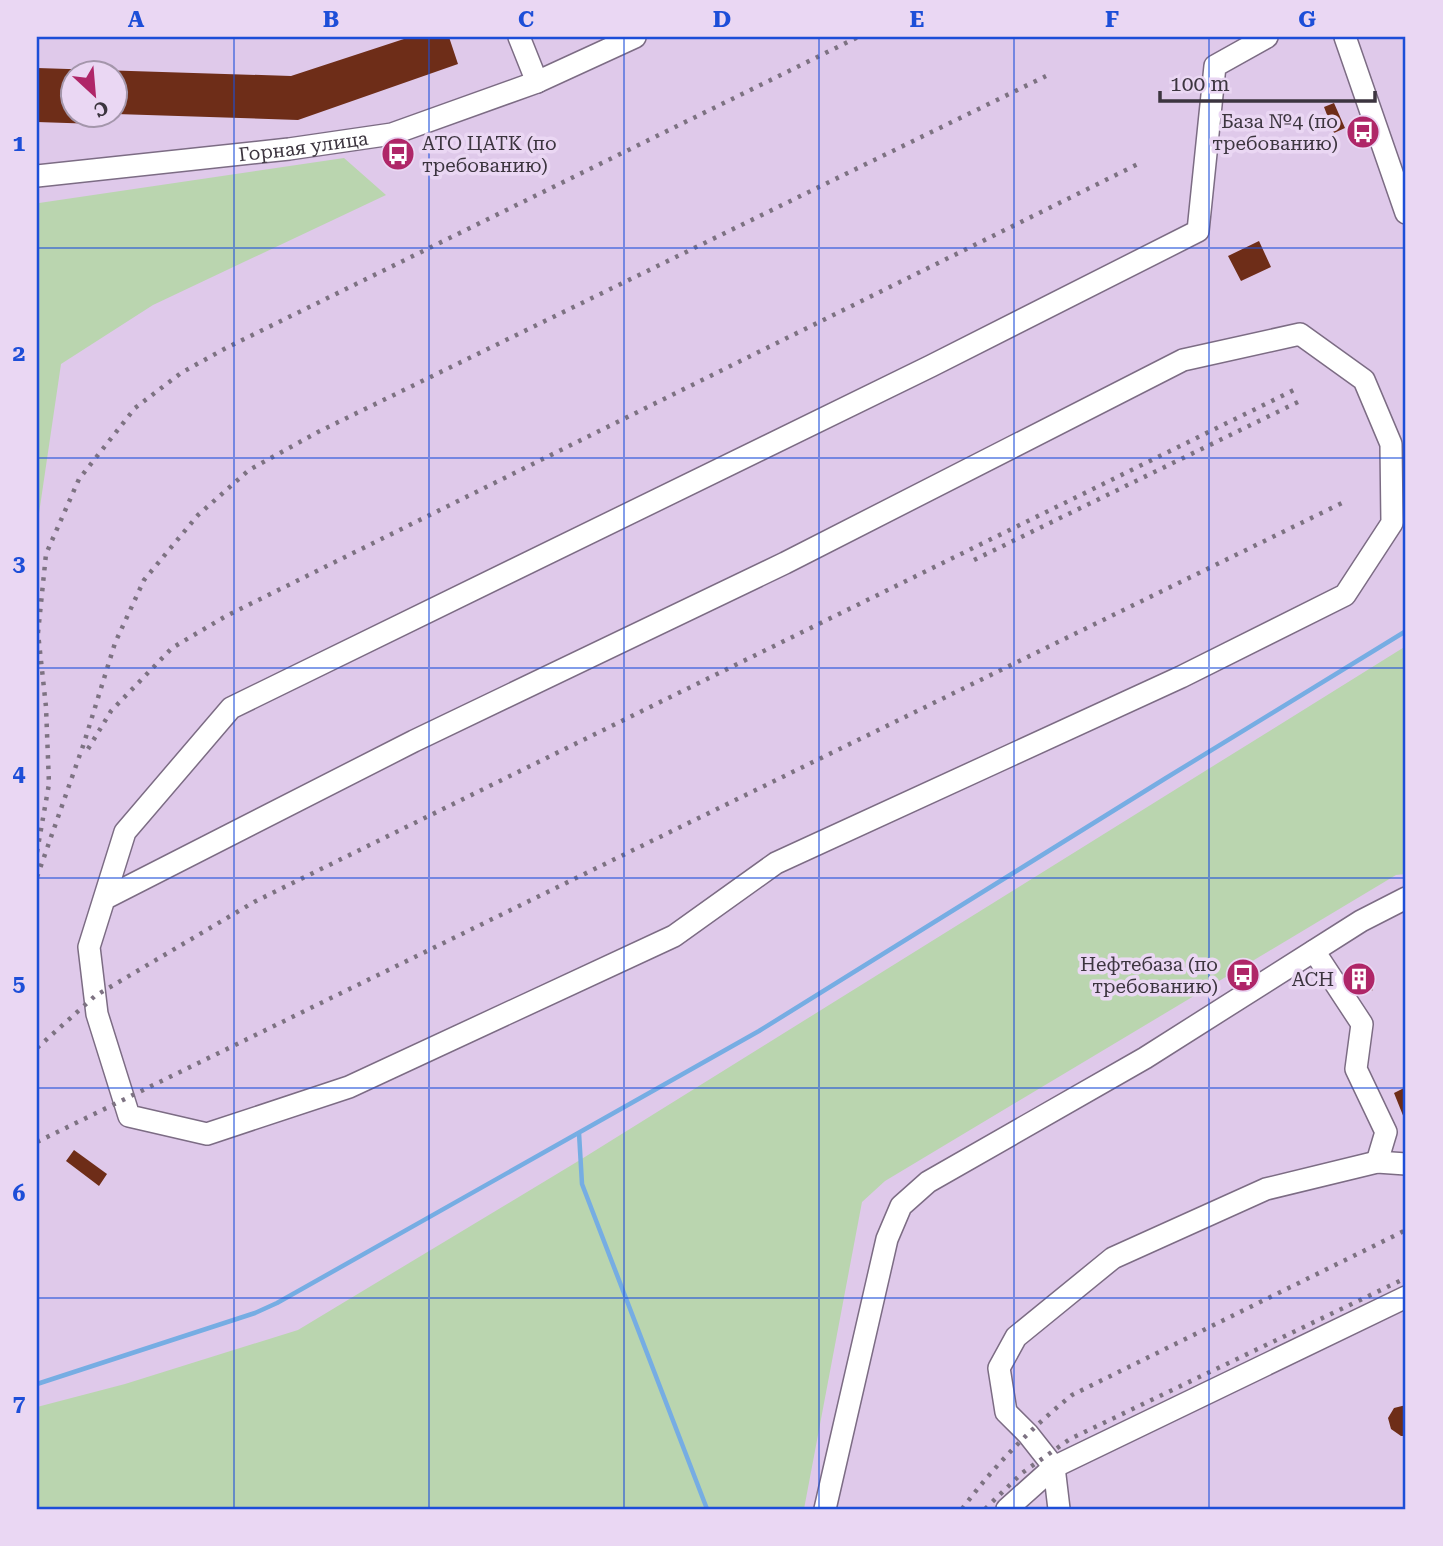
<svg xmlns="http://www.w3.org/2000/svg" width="1443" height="1546" font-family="'Roboto Serif',serif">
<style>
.built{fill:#dfc9ea;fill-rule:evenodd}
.green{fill:#bad5af}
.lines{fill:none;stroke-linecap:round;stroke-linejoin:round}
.stream{stroke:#76ade3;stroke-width:4.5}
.building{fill:#6e2d18}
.minor-casing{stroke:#7c6c84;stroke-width:24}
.minor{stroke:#fff;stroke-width:21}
.rail{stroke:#7d7282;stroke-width:4.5;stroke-dasharray:3.5 7;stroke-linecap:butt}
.grid{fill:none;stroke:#1d4ed8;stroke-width:2;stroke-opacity:0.55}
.labels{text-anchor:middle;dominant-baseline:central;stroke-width:7;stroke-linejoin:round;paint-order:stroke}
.poi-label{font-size:19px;fill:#3c353f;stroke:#ead7f3;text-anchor:end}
.street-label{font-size:19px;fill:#3c353f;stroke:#ead7f3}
.neatline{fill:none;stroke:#1d4ed8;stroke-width:2.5}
.grid-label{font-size:23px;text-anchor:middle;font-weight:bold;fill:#1d4ed8}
</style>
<rect width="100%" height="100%" fill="#ead7f3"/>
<path class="built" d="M37,37H1406V1509H37ZM74,74H116V116H74Z"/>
<path class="green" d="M344,158L386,195L153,305L61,364L37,527L39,203Z
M1406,646V874L1396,875L885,1181L862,1202L804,1509H37V1407L125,1384L298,1330L580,1160Z"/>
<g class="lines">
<path class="stream" d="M579,1133L582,1184L707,1509
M37,1384L255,1313L277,1303L759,1031L1166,778L1406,631"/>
</g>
<path class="building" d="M410,37H449L458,64L298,120L116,114V74H74V116H98L97,124L37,122V68L291,76Z
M1334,103L1345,128L1334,133L1324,107Z
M403,148L405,157L393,159L391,151Z
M1259,241L1271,267L1241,281L1228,256Z
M1360,962L1373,990L1359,996L1346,968Z
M1406,1087V1123L1394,1093Z
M74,1150L107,1174L99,1186L66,1161Z
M1406,1405V1436H1401L1391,1429L1388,1418L1394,1408Z"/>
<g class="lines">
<defs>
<g id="minor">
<path d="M519,37L537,82"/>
<path d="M1345,37L1406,213"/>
<path id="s1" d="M37,176L289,149L392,134L537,82L635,37"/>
<path d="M104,899L414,741L785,563L1183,360L1300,334L1364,380L1391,444L1392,523L1345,595L1181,677L776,863L674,936L349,1087L207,1134L129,1116L97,1014L89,947L125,832L231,708L931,366L1198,231L1215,66L1267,37"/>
<path d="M1314,951L1362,1024L1356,1069L1386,1132L1377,1162"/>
<path d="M825,1509L887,1239L901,1206L928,1182L1145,1058L1361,921L1406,898"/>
<path d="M1007,1509L1054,1467L1406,1297"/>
<path d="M1059,1509L1054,1467L1028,1434L1006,1412L999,1368L1016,1337L1113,1258L1266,1189L1377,1162L1406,1164"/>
</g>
</defs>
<use href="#minor" class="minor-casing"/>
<use href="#minor" class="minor"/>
<path class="rail" d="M974,560L1302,400
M88,749L111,711L172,648L226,616L1138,164
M37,852L49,784L46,707L38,633L46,554L79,479L135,408L181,373L226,348L858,37
M37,877L84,743L115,643L144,580L198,515L249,470L318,432L1046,76
M37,1048L95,996L254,902L1296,389
M37,1142L1344,502
M962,1509C994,1466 1031,1428 1072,1395L1406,1230
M985,1509L1022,1473L1070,1439L1406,1278"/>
</g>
<path class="grid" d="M234,37V1509M429,37V1509M624,37V1509M819,37V1509M1014,37V1509M1209,37V1509M37,248H1406M37,458H1406M37,668H1406M37,878H1406M37,1088H1406M37,1298H1406"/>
<defs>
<symbol id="bus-disc" viewBox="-11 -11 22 22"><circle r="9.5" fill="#af2668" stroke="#ead7f3"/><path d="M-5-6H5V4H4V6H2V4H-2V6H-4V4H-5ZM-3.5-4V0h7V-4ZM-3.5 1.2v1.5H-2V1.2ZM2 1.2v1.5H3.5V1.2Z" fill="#fff"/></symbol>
<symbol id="building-disc" viewBox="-11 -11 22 22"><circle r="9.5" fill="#af2668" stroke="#ead7f3"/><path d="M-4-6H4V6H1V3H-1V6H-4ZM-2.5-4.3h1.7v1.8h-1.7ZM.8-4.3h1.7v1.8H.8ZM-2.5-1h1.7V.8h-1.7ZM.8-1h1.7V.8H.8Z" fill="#fff"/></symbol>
</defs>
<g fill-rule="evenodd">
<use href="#bus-disc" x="1344" y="113" width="38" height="38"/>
<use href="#bus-disc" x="379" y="135" width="38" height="38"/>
<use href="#bus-disc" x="1224" y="956" width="38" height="38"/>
<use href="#building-disc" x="1340" y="960" width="38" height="38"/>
</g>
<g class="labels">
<g class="poi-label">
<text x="1338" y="121">База №4 (по<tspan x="1338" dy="22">требованию)</tspan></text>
<text x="422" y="143" text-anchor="start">АТО ЦАТК (по<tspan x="422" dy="22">требованию)</tspan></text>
<text x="1218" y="964">Нефтебаза (по<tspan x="1218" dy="22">требованию)</tspan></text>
<text x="1334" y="979">АСН</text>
</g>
<g class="street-label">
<text stroke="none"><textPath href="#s1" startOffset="268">Горная улица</textPath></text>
</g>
</g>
<rect width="1443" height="1546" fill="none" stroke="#ead7f3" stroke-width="77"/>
<g transform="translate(94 94) rotate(154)"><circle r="33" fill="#ead7f3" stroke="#a496ab" stroke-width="2"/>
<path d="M0-5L12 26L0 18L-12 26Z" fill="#af2668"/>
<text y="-10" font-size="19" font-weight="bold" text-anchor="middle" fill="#3c353f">С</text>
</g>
<path d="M1160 91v10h215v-10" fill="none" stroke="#3c353f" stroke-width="3.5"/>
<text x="1170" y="91" font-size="21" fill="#3c353f" stroke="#ead7f3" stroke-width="5" paint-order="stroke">100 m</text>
<rect x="38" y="38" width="1366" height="1470" class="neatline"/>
<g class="grid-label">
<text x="136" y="27">A</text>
<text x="331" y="27">B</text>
<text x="526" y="27">C</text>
<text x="722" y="27">D</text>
<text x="917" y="27">E</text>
<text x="1112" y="27">F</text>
<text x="1307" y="27">G</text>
<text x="19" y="151">1</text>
<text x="19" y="361">2</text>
<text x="19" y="571">3</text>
<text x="19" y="781">4</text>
<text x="19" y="991">5</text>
<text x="19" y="1201">6</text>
<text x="19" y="1411">7</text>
</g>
</svg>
